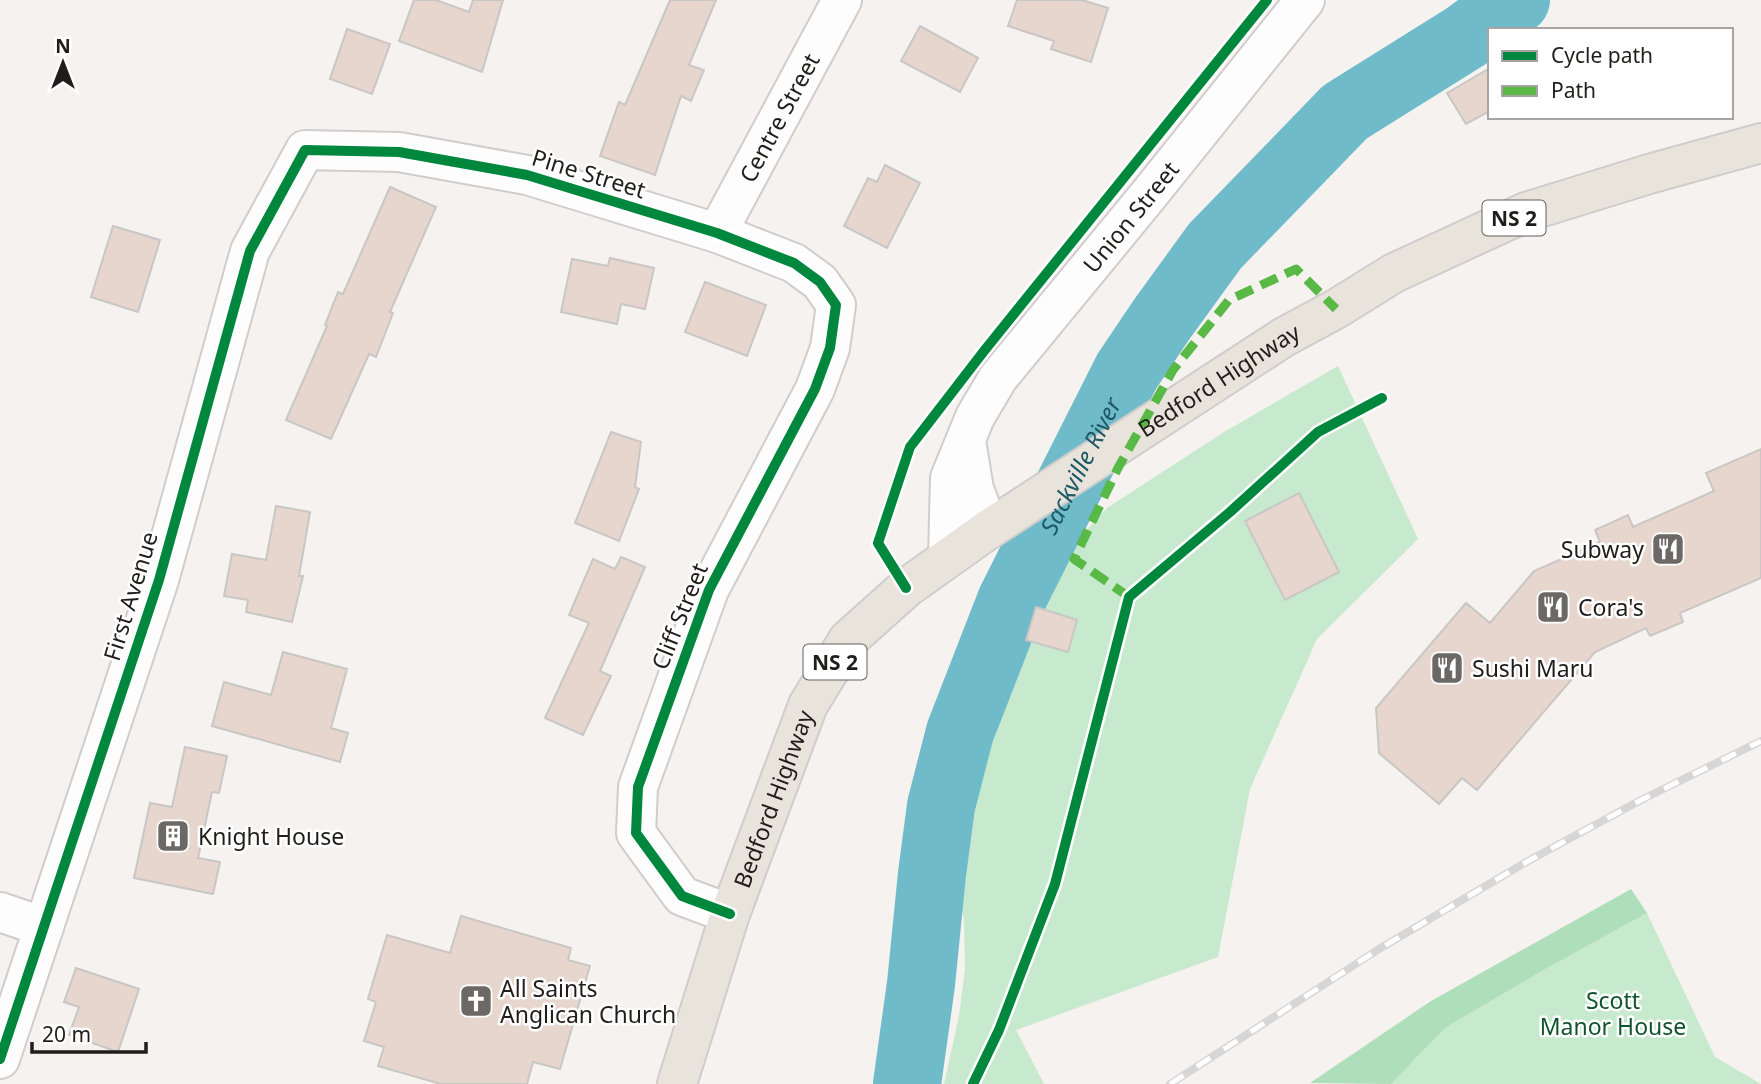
<svg xmlns="http://www.w3.org/2000/svg" width="1761" height="1084" font-family="'Noto Sans',sans-serif">
<style>
.green{fill:#c7e9cd}
.forest{fill:#aedeba}
.lines{fill:none;stroke-linecap:round;stroke-linejoin:round}
.river{stroke:#70bbca;stroke-width:68}
.building{fill:#e6d6cd;stroke:#c9c7c5;stroke-width:2}
.street-casing{stroke:#d0cdcb;stroke-width:42}
.primary-casing{stroke:#cfcdcc;stroke-width:42}
.street{stroke:#fefdfd;stroke-width:38}
.primary{stroke:#e8e4dc;stroke-width:38}
.rail-casing{stroke:#d7d6d6;stroke-width:8}
.rail{stroke:#fff;stroke-width:5;stroke-dasharray:16;stroke-linecap:butt}
.quiet{stroke:#58b947;stroke-width:9;stroke-dasharray:18 9;stroke-linecap:butt}
.cycleway-casing{stroke:#fff;stroke-width:15}
.cycleway{stroke:#00873e;stroke-width:10}
.labels{text-anchor:middle;dominant-baseline:central;stroke-width:5;stroke-linejoin:round;paint-order:stroke}
.shield{fill:#fff;stroke:#636160;stroke-width:2}
.shield-label{font-size:21px;font-weight:bold;fill:#201d1c}
.street-label{font-size:23px;fill:#201d1c;stroke:#fff}
.poi-label{font-size:23px;fill:#201d1c;stroke:#fff;text-anchor:start}
.park-label{font-size:23px;fill:#11542c;stroke:#fff}
.water-label{font-size:24px;font-style:italic;fill:#1e5965;stroke:#fff}
</style>
<rect width="100%" height="100%" fill="#f6f2f0"/>
<path class="green" d="M1338,366L1418,539L1317,639L1250,789L1218,957L1016,1030L1044,1084H944L959,1016L965,969L964,920L952,855L950,814L952,764L963,738L962,719L975,716L981,706L1014,635L1034,586L1107,508L1224,432Z
M1647,913L1715,1057L1761,1084H1391L1445,1028L1540,972Z"/>
<path class="forest" d="M1631,889L1647,913L1540,972L1445,1028L1391,1084L1310,1083L1431,1001Z"/>
<g class="lines">
<path class="river" id="s1" d="M907,1084L921,984L932,874L941,806L960,732L1011,601L1127,371L1162,319L1215,246L1345,112L1465,37L1516,0"/>
</g>
<path class="building" d="M414,0H436L469,12L473,0H503L482,72L399,41Z
M670,0H716L689,65L704,70L691,101L681,96L655,175L600,156L619,102L625,105Z
M1017,0H1082L1108,8L1091,62L1051,49L1054,41L1008,26Z
M920,26L978,58L960,92L901,61Z
M347,29L390,44L372,94L330,79Z
M1490,68V111L1466,124L1447,93Z
M885,165L920,183L887,248L844,226L868,178L877,182Z
M390,187L436,207L390,312L393,313L376,357L369,354L331,439L286,420L327,326L325,325L338,292L343,294Z
M113,226L160,240L138,312L91,297Z
M610,258L654,268L645,309L621,304L617,324L561,312L572,259L608,266Z
M705,282L766,305L747,356L685,332Z
M611,432L641,442L635,487L639,489L619,541L575,523Z
M1761,449V578L1680,613L1683,622L1650,636L1646,628L1595,652L1477,790L1462,778L1439,804L1379,753L1376,708L1466,603L1490,623L1534,571L1600,542L1595,530L1628,515L1633,527L1714,491L1706,473Z
M1299,493L1339,572L1285,600L1245,521Z
M276,506L310,512L299,576H303L292,622L246,612L248,600L224,596L232,554L266,560Z
M621,557L645,567L600,671L611,676L583,735L545,718L589,623L569,615L593,559L615,569Z
M1036,607L1077,620L1068,652L1026,640Z
M283,652L347,669L331,728L348,733L340,762L212,726L224,682L271,695Z
M185,747L227,756L219,793L212,792L198,858L220,862L213,894L134,878L150,803L172,807Z
M461,916L571,948L568,960L590,966L560,1069L533,1062L527,1084H441L378,1066L384,1047L364,1041L376,1002L368,999L387,935L450,953Z
M76,968L139,989L118,1052L69,1035L79,1007L64,1002Z"/>
<g class="lines">
<defs>
<g id="street">
<path id="s2" d="M717,233L842,0"/>
<path d="M967,447L974,489L989,529"/>
<path id="s3" d="M948,557L950,478L975,417L998,378L1151,192L1305,0"/>
<path d="M0,912L44,927"/>
<path d="M0,1059L159,580L250,251L305,150L399,152L527,175L717,233L794,263L820,282L836,305L830,348L815,389L709,590L638,787L636,833L682,896L730,914"/>
</g>
<g id="primary">
<path id="s4" d="M677,1084L730,914L808,705L848,640L906,588L989,529L1284,337L1336,309L1394,273L1526,212L1649,174L1761,143"/>
</g>
</defs>
<use href="#street" class="street-casing"/>
<use href="#primary" class="primary-casing"/>
<use href="#street" class="street"/>
<use href="#primary" class="primary"/>
<defs>
<path id="rail" d="M1170,1084L1379,949L1528,861L1641,800L1761,741"/>
</defs>
<use href="#rail" class="rail-casing"/>
<use href="#rail" class="rail"/>
<path class="quiet" d="M1129,597L1074,559L1118,468L1173,370L1229,300L1296,269L1336,309"/>
<defs>
<path id="cycleway" d="M906,588L878,543L910,447L984,351L1267,0
M0,1059L159,580L250,251L305,150L399,152L527,175L717,233L794,263L820,282L836,305L830,348L815,389L709,590L638,787L636,833L682,896L730,914
M973,1084L999,1030L1055,884L1129,597L1230,512L1318,432L1382,398"/>
</defs>
<use href="#cycleway" class="cycleway-casing"/>
<use href="#cycleway" class="cycleway"/>
</g>
<defs>
<symbol id="restaurant-square" viewBox="-11 -11 22 22"><rect x="-9" y="-9" width="18" height="18" rx="4" fill="#6b6866" stroke="#fff"/><path d="M-5-6h1v4h1v-4h1v4h1v-4h1v5L-1.5 .5V6h-2V.5L-5-1ZM5-6V6H3V1.5H1.5Q1.5-4 5-6Z" fill="#fff"/></symbol>
<symbol id="building-square" viewBox="-11 -11 22 22"><rect x="-9" y="-9" width="18" height="18" rx="4" fill="#6b6866" stroke="#fff"/><path d="M-4-6H4V6H1V3H-1V6H-4ZM-2.5-4.3h1.7v1.8h-1.7ZM.8-4.3h1.7v1.8H.8ZM-2.5-1h1.7V.8h-1.7ZM.8-1h1.7V.8H.8Z" fill="#fff"/></symbol>
<symbol id="church-square" viewBox="-11 -11 22 22"><rect x="-9" y="-9" width="18" height="18" rx="4" fill="#6b6866" stroke="#fff"/><path d="M-1.2-6h2.4v3.5h3.3v2.4h-3.3V6h-2.4V-.1h-3.3v-2.4h3.3Z" fill="#fff"/></symbol>
</defs>
<g fill-rule="evenodd">
<use href="#restaurant-square" x="1649" y="530" width="38" height="38"/>
<use href="#restaurant-square" x="1534" y="588" width="38" height="38"/>
<use href="#restaurant-square" x="1428" y="649" width="38" height="38"/>
<use href="#building-square" x="154" y="817" width="38" height="38"/>
<use href="#church-square" x="457" y="982" width="38" height="38"/>
</g>
<g class="labels">
<g class="shield">
<rect x="1482.5" y="200.5" width="63" height="35" rx="5"/>
<rect x="803.5" y="644.5" width="63" height="35" rx="5"/>
</g>
<g class="shield-label">
<text x="1514" y="218">NS 2</text>
<text x="835" y="662">NS 2</text>
</g>
<g class="street-label">
<text stroke="none"><textPath href="#s2" startOffset="131">Centre Street</textPath></text>
<text transform="translate(589 173) rotate(17)">Pine Street</text>
<text stroke="none"><textPath href="#s3" startOffset="399">Union Street</textPath></text>
<text stroke="none"><textPath href="#s4" startOffset="931">Bedford Highway</textPath></text>
<text transform="translate(130 596) rotate(-73)">First Avenue</text>
<text transform="translate(679 616) rotate(-68)">Cliff Street</text>
<text stroke="none"><textPath href="#s4" startOffset="301">Bedford Highway</textPath></text>
</g>
<g class="poi-label">
<text x="1644" y="549" text-anchor="end">Subway</text>
<text x="1578" y="607">Cora's</text>
<text x="1472" y="668">Sushi Maru</text>
<text x="198" y="836">Knight House</text>
<text x="500" y="988">All Saints<tspan x="500" dy="26">Anglican Church</tspan></text>
</g>
<g class="park-label">
<text x="1613" y="1000">Scott<tspan x="1613" dy="26">Manor House</tspan></text>
</g>
<g class="water-label">
<text stroke="none"><textPath href="#s1" startOffset="649">Sackville River</textPath></text>
</g>
</g>
<rect x="1488" y="28" width="245" height="91" fill="#ffffff" stroke="#a6a5a4" stroke-width="2"/>
<rect x="1502" y="51" width="35" height="10" fill="#00873e" stroke="#a6a5a4" stroke-width="2"/>
<text x="1551" y="63" font-size="21" fill="#201d1c">Cycle path</text>
<rect x="1502" y="86" width="35" height="10" fill="#58b947" stroke="#a6a5a4" stroke-width="2"/>
<text x="1551" y="98" font-size="21" fill="#201d1c">Path</text>
<g transform="translate(63 63)" stroke="#ffffff" stroke-width="5" paint-order="stroke">
<path d="M0-5L12 26L0 18L-12 26Z" fill="#201d1c"/>
<text y="-10" font-size="19" font-weight="bold" text-anchor="middle" fill="#201d1c">N</text>
</g>
<path d="M32 1042v10h114v-10" fill="none" stroke="#201d1c" stroke-width="3.5"/>
<text x="42" y="1042" font-size="21" fill="#201d1c" stroke="#ffffff" stroke-width="5" paint-order="stroke">20 m</text>
</svg>
